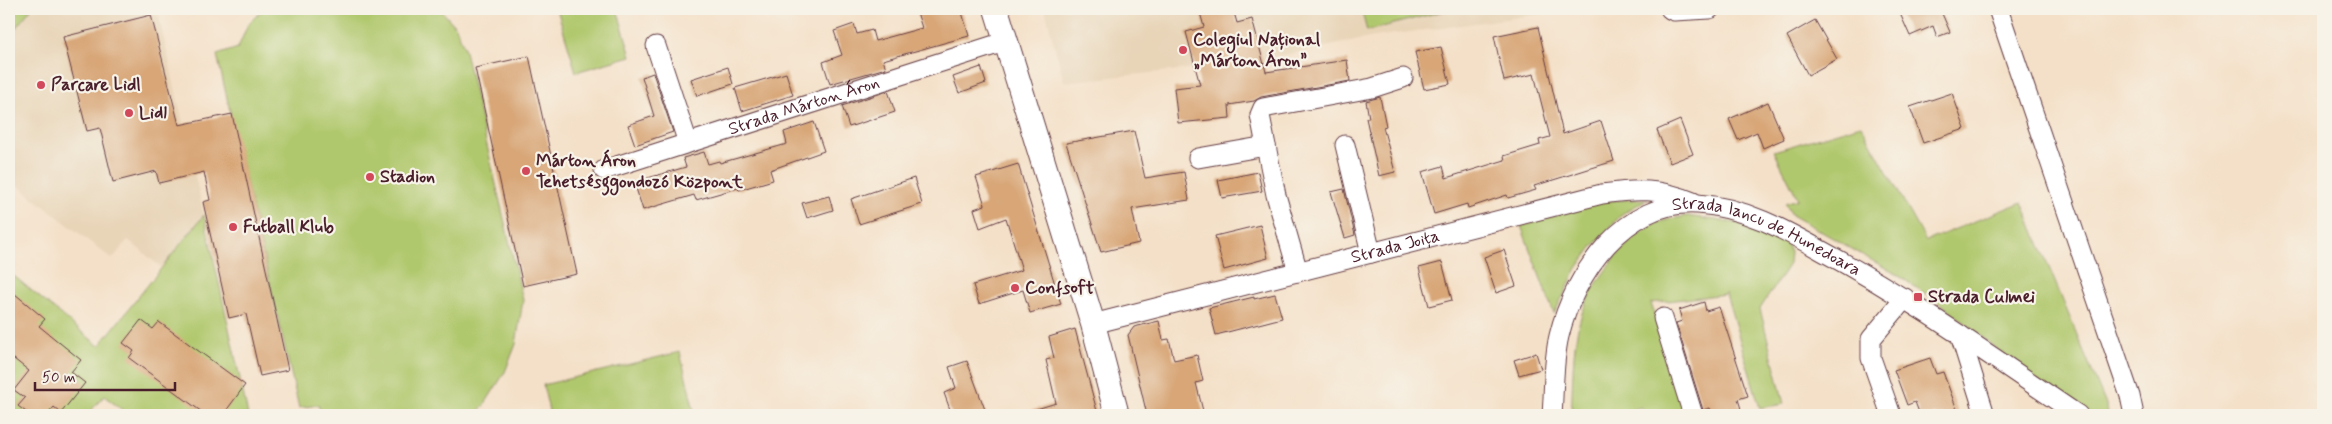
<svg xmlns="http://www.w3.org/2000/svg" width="2332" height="424" font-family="Mynerve,sans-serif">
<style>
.built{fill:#e8d4b7}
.green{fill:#b0c86d;stroke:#7d744c}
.building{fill:#d8a677}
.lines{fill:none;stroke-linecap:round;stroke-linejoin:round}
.minor-casing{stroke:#643c43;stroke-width:21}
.major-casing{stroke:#643c43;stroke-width:26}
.minor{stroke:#fff;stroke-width:19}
.major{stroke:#fff;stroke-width:24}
.poi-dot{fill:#d1495b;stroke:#f7f3e8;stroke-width:2}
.labels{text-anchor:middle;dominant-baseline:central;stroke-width:4.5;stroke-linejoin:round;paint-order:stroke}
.poi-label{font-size:18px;font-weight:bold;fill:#4a1f2b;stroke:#f7f3e8;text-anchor:start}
.street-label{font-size:18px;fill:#4a1f2b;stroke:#f7f3e8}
</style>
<rect width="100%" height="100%" fill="#f7f3e8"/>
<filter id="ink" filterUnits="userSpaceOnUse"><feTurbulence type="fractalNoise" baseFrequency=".02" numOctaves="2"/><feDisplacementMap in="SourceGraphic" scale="10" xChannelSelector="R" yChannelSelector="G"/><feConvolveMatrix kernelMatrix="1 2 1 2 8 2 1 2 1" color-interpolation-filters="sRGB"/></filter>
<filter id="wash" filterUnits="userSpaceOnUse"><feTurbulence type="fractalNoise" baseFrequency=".0096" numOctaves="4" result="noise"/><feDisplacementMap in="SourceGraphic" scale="20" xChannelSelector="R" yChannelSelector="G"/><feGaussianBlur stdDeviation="1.12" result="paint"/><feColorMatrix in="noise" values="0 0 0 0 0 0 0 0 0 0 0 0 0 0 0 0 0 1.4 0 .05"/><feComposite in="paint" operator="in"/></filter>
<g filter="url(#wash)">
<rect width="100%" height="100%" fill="#f4e0c8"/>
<path class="built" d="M31,9H157L204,215L162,268L128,240L112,259L12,181L9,165V35Z
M1045,9H1578L1374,37L1245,63L1064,82Z"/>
<path class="green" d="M15,9H31L9,36V19Z
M263,9H440L456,27L464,47L523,300L516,344L505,372L483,407L473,415H323L318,405L299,408L217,55L238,48L248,24Z
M557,9H617L631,56L576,72Z
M1361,9H1451L1367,31Z
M1861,125L1926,241L2022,202L2106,405L2107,415H2087L2027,374L1944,306L1896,274L1792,215L1785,203L1798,199L1774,151Z
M1647,199L1622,214L1593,246L1577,268L1554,314L1521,226L1602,201Z
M204,215L248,415H129L104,396L87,415H9V272L99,346Z
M1687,216L1736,223L1781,237L1787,245L1790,252L1789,264L1760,309L1784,404L1760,408L1726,294L1651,303L1685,415H1644L1641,407L1617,415H1571C1573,387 1572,347 1580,320C1588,289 1623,241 1651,226C1662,220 1675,218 1687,216Z
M680,352L695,415H550L543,385Z"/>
<g id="blocks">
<path class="building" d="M916,9H961L969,36L883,60L886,68L830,84L823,62L842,55L834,31L854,24L857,34L872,30L875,41L922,28Z
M1199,9H1233L1237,23L1252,19L1266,72L1347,60L1350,81L1261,97L1254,101L1229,105L1230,118L1178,123L1174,88L1200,85L1186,32L1204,27Z
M1898,9H1940L1950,32L1937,37L1933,26L1910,36Z
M151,15L179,125L232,114L288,370L260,376L246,314L229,318L203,202L210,200L204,172L159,183L156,171L113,182L100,128L87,131L63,37Z
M1815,20L1837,59L1808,75L1787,36Z
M1538,27L1563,134L1601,121L1614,161L1534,186L1536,190L1508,198L1507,195L1468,208L1467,204L1434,214L1422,172L1443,166L1446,178L1505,160L1504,156L1540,145L1539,140L1550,137L1534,74L1504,81L1494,36Z
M1441,47L1450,84L1424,89L1415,52Z
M529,56L577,274L523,286L475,68Z
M728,67L733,84L697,96L691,79Z
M981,67L986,83L959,93L953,77Z
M653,73L673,132L635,145L628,125L654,116L642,77Z
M786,73L793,95L742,111L735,88Z
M888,91L895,112L849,127L842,106Z
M1952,93L1965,129L1923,143L1910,107Z
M1380,97L1386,126L1383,127L1395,172L1379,176L1366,118H1369L1366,101Z
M1768,102L1784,139L1763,148L1757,132L1738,140L1729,119Z
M1680,120L1693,154L1670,163L1657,130Z
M814,122L824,151L770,170L773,180L739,190L738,188L696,200L694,195L643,210L634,182L686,167L683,158L704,152L708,164L719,161L720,163L787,144L784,132Z
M1134,131L1145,178L1184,172L1189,200L1132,209L1139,243L1101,252L1066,143Z
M1018,164L1061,304L1030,313L1023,290L979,304L973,285L1022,270L1006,218L980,228L974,209L985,205L976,177Z
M1258,172L1262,191L1222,198L1218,180Z
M914,178L922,204L859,224L851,199Z
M1344,189L1355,235L1345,238L1331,192Z
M829,196L833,210L807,218L802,203Z
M1260,225L1268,258L1224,270L1215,236Z
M1504,250L1516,286L1496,293L1484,257Z
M1442,262L1452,300L1429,306L1419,268Z
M9,289L45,319L39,326L81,360L71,372L85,383L61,413L54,407L47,415H30L18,406L25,398L14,390L29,371L9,355Z
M1275,294L1282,318L1216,335L1209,308L1254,297V299Z
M1704,302L1706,311L1719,307L1748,396L1738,399L1741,409L1720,415H1713L1710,408L1703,410L1676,323L1682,321L1679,310Z
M141,320L153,329L159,322L245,385L223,415H206L129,358L134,351L123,343Z
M1159,321L1163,340L1169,339L1174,360L1197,355L1203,381L1196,383L1204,415H1147L1128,335L1134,327Z
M1075,329L1098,415H1027V412L1056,403L1046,360L1054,358L1049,337Z
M1536,353L1541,369L1519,375L1514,360Z
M1930,358L1936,374L1943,372L1959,415H1920L1915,402L1907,405L1894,370Z
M967,361L987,415H952L944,393L956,388L949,367Z"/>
</g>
</g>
<g filter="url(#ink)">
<use href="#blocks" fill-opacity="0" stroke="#643c43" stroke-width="1"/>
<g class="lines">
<defs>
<g id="minor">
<path d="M1670,9L1674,11L1710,9"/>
<path d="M1998,9L2130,396L2134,415"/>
<path d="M656,46L688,143"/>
<path d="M1345,145L1371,253"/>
<path d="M1266,146L1276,195L1298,272"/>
<path d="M1198,158L1266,146L1260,115L1263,108L1372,88L1403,78"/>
<path id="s1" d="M604,170L1004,42"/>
<path d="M1663,318L1693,415"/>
<path id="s2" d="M1093,324L1602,194C1637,189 1660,188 1693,202"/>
<path d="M1960,335L1985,415"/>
<path id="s3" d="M1552,415C1554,390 1553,361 1559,336C1574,273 1626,199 1698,204C1744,207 1785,230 1824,252C1913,300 1995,359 2078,415"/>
<path d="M1891,415L1871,358V339L1905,298"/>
</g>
<path id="major" d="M996,9L1093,324L1117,415"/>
</defs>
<use href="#minor" class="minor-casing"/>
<use href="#major" class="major-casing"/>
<use href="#minor" class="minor"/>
<use href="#major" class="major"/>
</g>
</g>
<g class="poi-dot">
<circle cx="1183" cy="50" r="5"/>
<circle cx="41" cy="85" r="5"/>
<circle cx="129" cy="113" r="5"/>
<circle cx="526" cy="171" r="5"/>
<circle cx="370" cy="177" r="5"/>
<circle cx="233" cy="227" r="5"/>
<circle cx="1015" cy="288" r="5"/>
<rect x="1913" y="292" width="10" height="10" rx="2.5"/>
</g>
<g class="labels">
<g class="poi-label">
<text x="1193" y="40">Colegiul Național<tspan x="1193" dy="21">„Márton Áron”</tspan></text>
<text x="51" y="85">Parcare Lidl</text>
<text x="139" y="113">Lidl</text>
<text x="536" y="161">Márton Áron<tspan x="536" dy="21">Tehetsésggondozó Központ</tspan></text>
<text x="380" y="177">Stadion</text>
<text x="243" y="227">Futball Klub</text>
<text x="1025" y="288">Confsoft</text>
<text x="1928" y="297">Strada Culmei</text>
</g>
<g class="street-label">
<text stroke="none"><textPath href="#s1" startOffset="210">Strada Márton Áron</textPath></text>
<text stroke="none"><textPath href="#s3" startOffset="362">Strada Iancu de Hunedoara</textPath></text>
<text stroke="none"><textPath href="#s2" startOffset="312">Strada Joița</textPath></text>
</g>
</g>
<rect width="2332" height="424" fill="none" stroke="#f7f3e8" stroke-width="30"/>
<path d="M35 382v8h140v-8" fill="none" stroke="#4a1f2b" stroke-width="2.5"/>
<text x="42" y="382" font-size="15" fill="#4a1f2b" stroke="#f7f3e8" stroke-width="4" paint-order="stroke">50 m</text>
</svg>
